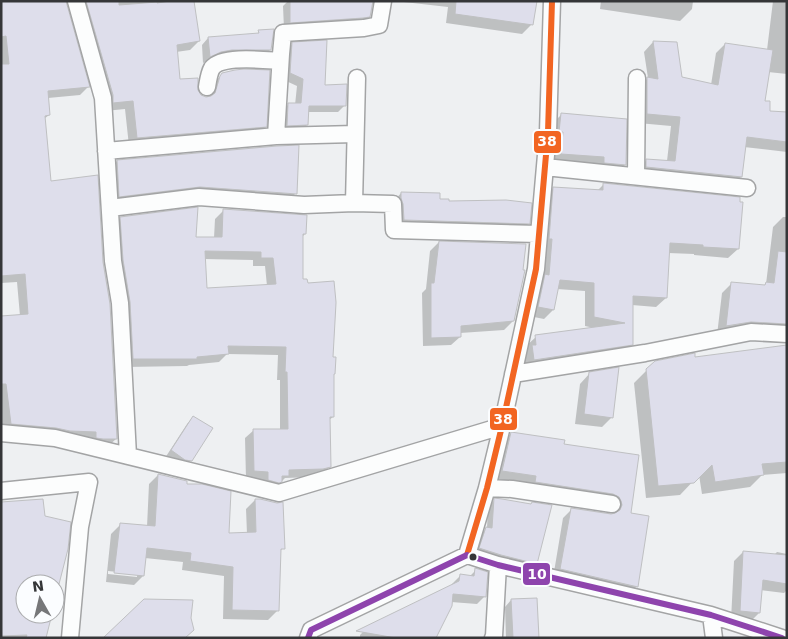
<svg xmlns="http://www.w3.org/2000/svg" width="788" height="639" font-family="'DejaVu Sans',sans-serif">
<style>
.shadow{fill:#0003;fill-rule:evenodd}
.building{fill:#dedeeb;stroke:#bfc0c2;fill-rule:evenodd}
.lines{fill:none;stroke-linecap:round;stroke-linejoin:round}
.minor-casing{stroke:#a3a4a5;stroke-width:19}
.minor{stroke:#fcfdfd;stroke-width:16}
.bus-1-casing{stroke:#fbfdff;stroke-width:10}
.bus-2-casing{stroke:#fbfdff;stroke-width:10}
.bus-1{stroke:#f26522;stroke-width:6}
.bus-2{stroke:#8e44ad;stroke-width:6}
.bus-dot{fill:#353638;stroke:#fbfdff;stroke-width:2}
.line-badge{stroke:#fbfdff;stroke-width:2}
.badge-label{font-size:14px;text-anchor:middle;font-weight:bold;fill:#fff}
</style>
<rect width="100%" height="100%" fill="#eef0f2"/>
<path class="shadow" d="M1,1L88,87L80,95L48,98L49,115L44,119L50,182L116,439L107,447L3,432L1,418V318L20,316L17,282L1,283Z
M73,1H193L199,41L190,50L176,52L179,81L196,90L200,96L208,98L211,85L223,74L265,126L257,135L129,146L125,109L105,111Z
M288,1H372L369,16L362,23L284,29L283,6Z
M395,1H535L532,24L522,34L446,23L448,7Z
M601,1H693L692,9L680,21L600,9Z
M773,1H787V74L768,72L764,102L768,112L787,114V152L744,147L741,177L732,186L637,169L647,160L667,161L671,126L638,123V88L648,78L644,52L653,42L676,43L681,78L711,85L716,53L725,44L767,50Z
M259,32L270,50L263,57L213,58L203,63L202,45L208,38L257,34Z
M293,44L324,86L345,105L338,112H307V125L300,131L280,132L282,111L289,104L295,105L297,86L284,80L286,50Z
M561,115L625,165L617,173L554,162L556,140H552L553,123Z
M117,161L295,194L287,202L111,204L109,169Z
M604,184L738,249L728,258L694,255V254L668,253L666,298L656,307L632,305V344L623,354L525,369L523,356L527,352L526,346L536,337L594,328L585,326V291L557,289L553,310L544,319L529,316L544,197L554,188L597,191Z
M401,193L439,200L529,223L522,230L397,227L395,200Z
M224,210L305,234L302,237V280L332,358L333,417L329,420L330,466L322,475L314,477L285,478L273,490L260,488V480L246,479L245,438L254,430L280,431V380H277L278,355L227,354L219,362L189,365L187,366L125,367L112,226L121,218L194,238H214L215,219ZM204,259L253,260V266H265L267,286L206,290Z
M783,217H787V343L786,339L717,335L722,293L732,283L763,286L766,284L773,227Z
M439,242L513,321L504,330L460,333V337L451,345L423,346L422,293L426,289L430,251Z
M787,347V473L762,475L750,487L702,494L699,475L680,495L646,498L634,383L647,370L694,359Z
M590,373L612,417L602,427L575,424L580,384Z
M193,417L191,460L184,467L165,458L187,424Z
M511,433L563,445L638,456L630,514L637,586L628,595L553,578L563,518L572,509L614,515L613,510L528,484L494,479L503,442Z
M158,475L186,485L228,535L247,534L246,509L255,500L283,548L279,552L278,610L268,620L223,619L224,576L182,570L183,562L145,558L143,576L134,585L106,582L111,534L120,525L147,527L149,484ZM108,571L137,574V577L108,574Z
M495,500L536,563L529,570L473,555L480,535L487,528L488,506Z
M1,503L43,517L67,549L55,596V584H25V614H50L45,638H1Z
M743,552L774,555L777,552L787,554V590L784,593L761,590L759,613L750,622L731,620L734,561Z
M476,570L485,596L477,604L451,602L435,638H360V635L368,627L452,586V584L460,576L469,577Z
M511,600L538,638H506L505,607Z"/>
<path class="building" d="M1,1H66L90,87L48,91L50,115L45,116L51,181L98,175L103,262L110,304L117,439H103L96,438V432L70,431L56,428L11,424L6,384H1V316L28,314L25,274L1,276V64H9L6,36L1,37Z
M86,1H119V5L157,2V3L170,1H194L200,41L177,45L180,79L198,78V90L201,95L206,97L211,96L215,93L220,76L222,73L235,70L244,69L270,70L267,127L137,138L133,101L113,103V95Z
M290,1H373L370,17L363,18L290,23Z
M456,1H537L533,25L455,14Z
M274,29L271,50H232L221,52L210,57L208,37L259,33L258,30Z
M327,40L325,85L347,84L346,106H309L308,125L287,126L288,103H301L303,79L290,73L292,42Z
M653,41L677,42L682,77L718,85L725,43L773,50L765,101H770V111L787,112V142L747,137L742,177L646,167V159L675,161L680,117L647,114V77L658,79Z
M561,113L627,119L626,165L604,163V157L561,154L563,132H559Z
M299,145L297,194L200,187L119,197L117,160L277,146Z
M603,183L740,197V202H743L739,249L703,247V245L670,243L667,298L633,296V345L534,360L532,345H536L535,335L625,323L594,317V283L560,280L554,310L538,307L545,274L549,275L552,239H549L553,187L603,190Z
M401,192L440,193V199H449V201L506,200L532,203L530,224L404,220L403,204L401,198Z
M198,207L196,237H222L223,209L307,215L306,234H303V279H307L308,283L334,281L336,302V303L333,357H336L335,374H334V417H330L331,467L323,469L289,470V476H282V482L279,483L268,480V472L254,471L253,429H288L287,372H285L286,347L228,346L229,354L197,357V359H133L130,302L123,260L120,217ZM205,251L261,252V258H273L276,284L207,288Z
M439,241L526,244L523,270H525L514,321L461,326V337L431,338V283H434Z
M778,251L787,252V324L751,322L726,326L731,282L765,285L766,282L774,283Z
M787,345V462L762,464L764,475L715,482L712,465L694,483L658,486L646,369L655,361L695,353V357Z
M619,367L613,418L584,414L589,372Z
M193,416L213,428L192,461L185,460L171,450Z
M511,432L565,440L564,444L639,455L631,513L649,516L638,587L560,569L571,508L611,514L615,513L620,510L622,505L621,501L619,497L613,494L535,482L536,476L502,471Z
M158,474L187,481V484H202L231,491L229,533L256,532L255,499H260L277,503L283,502L285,549H281L279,611L232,610L233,567L190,561L191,553L147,548L144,576L114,573L120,523L155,526Z
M494,498L502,499L531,504L532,502L552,505L537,564L501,555L479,548L486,527L492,528Z
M43,499L45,516L71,522L68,549L59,584H24L25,614H52L46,638H26L27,635L1,636V502Z
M743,551L787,555V584L763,580L760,613L740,611Z
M475,568L488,572L486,597L453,594L452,606L436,638H396L356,631L459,581L460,574L474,576Z
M537,598L539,638H513L511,599Z
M144,599L193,600L191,618L194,630L185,638H103Z"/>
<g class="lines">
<defs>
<path id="minor" d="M76,1L103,98L113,261L120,303L128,456
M207,87C208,81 209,73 212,68C222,55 264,60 280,61
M276,136L281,54L283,33L364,28L379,25L383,1
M106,151L276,136L355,134
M545,167L747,188
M636,176L637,78
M354,203L357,78
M110,208L199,197L304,205L354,203L393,204L394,230L539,234
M513,374L645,353L751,332L787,334
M1,433L55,438L279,493L502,426
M487,488L512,489L612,504
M1,491L89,482L80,527L70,638
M467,555L487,488L502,426L536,269L548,132L552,1
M711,615L714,638
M308,638L311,630L467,555L498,565L711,615L782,638
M493,638L494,636L498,565"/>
</defs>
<use href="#minor" class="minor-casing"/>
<use href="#minor" class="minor"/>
<defs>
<path id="bus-1" d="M467,555L487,488L502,426L536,269L548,132L552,1"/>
<path id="bus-2" d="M308,638L311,630L467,555L498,565L711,615L782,638"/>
</defs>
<use href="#bus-1" class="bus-1-casing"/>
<use href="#bus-2" class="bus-2-casing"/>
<use href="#bus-1" class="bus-1"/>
<use href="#bus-2" class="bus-2"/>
</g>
<circle class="bus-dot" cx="473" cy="557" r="4.5"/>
<g class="line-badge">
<rect x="533" y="130" width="29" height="24" rx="5" fill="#f26522"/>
<rect x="489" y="407" width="29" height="24" rx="5" fill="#f26522"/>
<rect x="522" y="562" width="29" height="24" rx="5" fill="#8e44ad"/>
</g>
<g class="badge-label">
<text x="547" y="146">38</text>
<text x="503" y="424">38</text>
<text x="537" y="579">10</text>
</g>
<rect width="788" height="639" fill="none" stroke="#353638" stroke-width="5"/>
<g transform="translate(40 599) rotate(352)"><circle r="24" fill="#fbfdff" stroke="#acadaf"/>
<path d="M0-4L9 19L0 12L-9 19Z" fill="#767779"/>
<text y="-8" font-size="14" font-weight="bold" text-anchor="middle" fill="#353638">N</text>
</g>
</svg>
